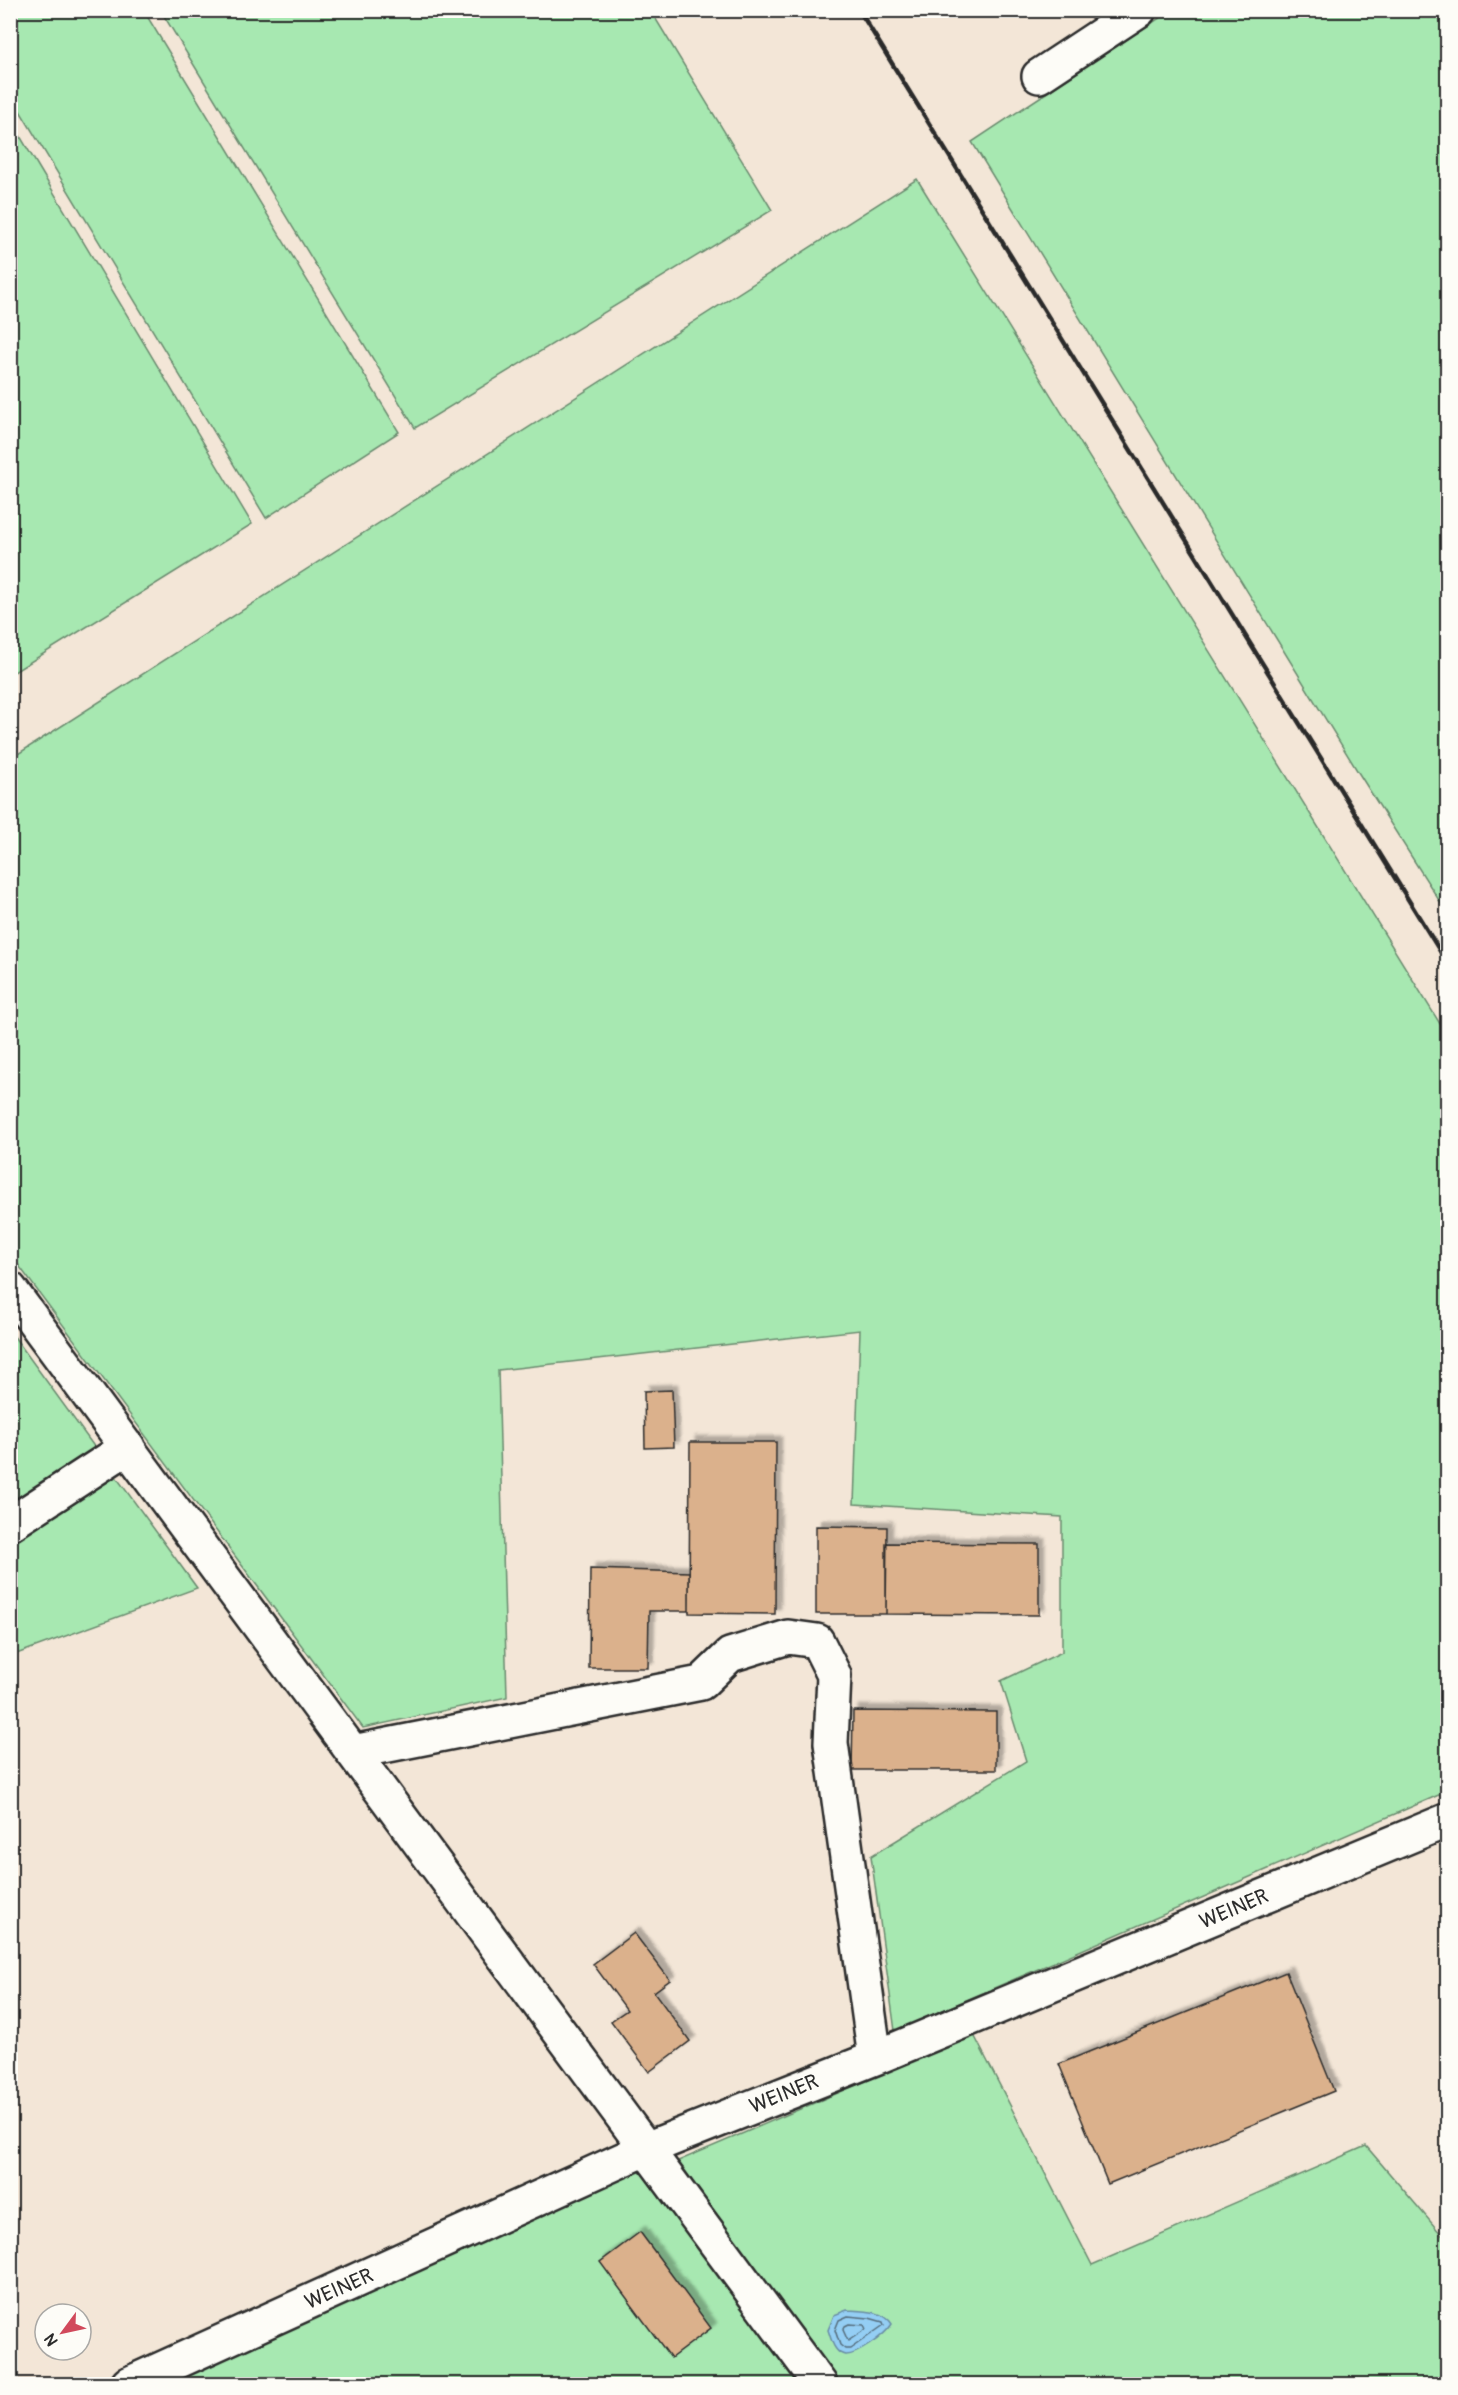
<svg xmlns="http://www.w3.org/2000/svg" width="1458" height="2395" font-family="Pangolin,sans-serif">
<style>
.green{fill:#a7e8b1;stroke:#698a6e;stroke-width:1.5}
.water{fill:#94cef4;stroke:#6a8da4;stroke-width:1.5}
.lines{fill:none;stroke-linecap:round;stroke-linejoin:round}
.shore{stroke:#556c7b;stroke-width:1.5}
.building{fill:#dbb18c;stroke:#2b2b2b;stroke-width:1.5;filter:url(#shadow)}
.minor-casing{stroke:#2b2b2b;stroke-width:38}
.minor{stroke:#fdfcf7;stroke-width:33}
.rail{stroke:#2b2b2b;stroke-width:4.5}
.labels{text-anchor:middle;dominant-baseline:central;stroke-width:6;stroke-linejoin:round;paint-order:stroke}
.street-label{font-size:21px;fill:#2b2b2b;stroke:#fdfcf7}
</style>
<defs>
<filter id="shadow"><feDropShadow dx="5.5" dy="-5.5" stdDeviation="1.5" flood-color="#0004"/></filter>
</defs>
<rect width="100%" height="100%" fill="#f3e6d7"/>
<filter id="ink" filterUnits="userSpaceOnUse"><feTurbulence type="fractalNoise" baseFrequency=".0167" numOctaves="2"/><feDisplacementMap in="SourceGraphic" scale="12" xChannelSelector="R" yChannelSelector="G"/><feConvolveMatrix kernelMatrix="1 2 1 2 8 2 1 2 1" color-interpolation-filters="sRGB"/></filter>
<g filter="url(#ink)">
<path class="green" d="M11,10L144,11L399,432L266,518L11,96Z
M161,11H651L772,210L415,428Z
M1170,11H1447V913L1358,772L972,142Z
M11,121L252,524L11,674H10Z
M917,179L1447,1035L1448,1791L895,2031L871,1856L1026,1761L1001,1681L1062,1652V1517L854,1504L860,1330L498,1370L507,1697L363,1728L11,1255L10,759Z
M10,1331L197,1588L11,1656H10Z
M974,2035L1092,2265L1366,2146L1447,2241V2384H840L678,2161Z
M639,2166L812,2384H164Z"/>
<path class="water" d="M847,2310C863,2311 883,2310 892,2324C886,2334 853,2360 842,2354C833,2350 831,2338 828,2330L834,2315Z"/>
<g class="lines">
<path class="shore" d="M848,2316L869,2318L883,2322L884,2325L850,2349H845L840,2345L835,2330L839,2320Z
M849,2324L864,2325L866,2329L848,2341L843,2330L845,2326Z"/>
</g>
<path class="building" d="M672,1390L674,1447L645,1448L644,1391Z
M690,1442H776L775,1614L689,1613Z
M816,1526L887,1527L886,1614H816Z
M886,1543L1039,1544V1615L886,1614Z
M590,1569L689,1572V1611H649L648,1668H589Z
M853,1711L996,1712V1770H852Z
M634,1933L670,1980L654,1992L690,2041L649,2072L611,2021L627,2010L593,1964Z
M1286,1972L1334,2091L1108,2184L1059,2064Z
M640,2232L711,2328L671,2358L600,2262Z"/>
<g class="lines">
<defs>
<path id="minor" d="M1039,76L1139,10
M10,1289L820,2384
M10,1524L128,1447
M353,1752L701,1683L730,1655L788,1637L817,1641L834,1675L831,1743L875,2058
M128,2384L646,2149L875,2058L1448,1820"/>
</defs>
<use href="#minor" class="minor-casing"/>
<use href="#minor" class="minor"/>
<path class="rail" d="M859,10L1448,964"/>
</g>
</g>
<g class="labels">
<g class="street-label">
<text transform="translate(1234 1909) rotate(-23)">WEINER</text>
<text transform="translate(784 2094) rotate(-22)">WEINER</text>
<text transform="translate(339 2289) rotate(-24)">WEINER</text>
</g>
</g>
<rect width="1458" height="2395" fill="none" stroke="#fdfcf7" stroke-width="36"/>
<rect x="18" y="18" width="1422" height="2359" fill="none" stroke="#2b2b2b" stroke-width="2" filter="url(#ink)"/>
<g transform="translate(63 2332) rotate(237)"><circle r="28" fill="#fdfcf7" stroke="#a9a8a5" stroke-width="1.5"/>
<path d="M0-4.5L10 22L0 15L-10 22Z" fill="#d1495b"/>
<text y="-9" font-size="16" font-weight="bold" text-anchor="middle" fill="#2b2b2b">N</text>
</g>
</svg>
